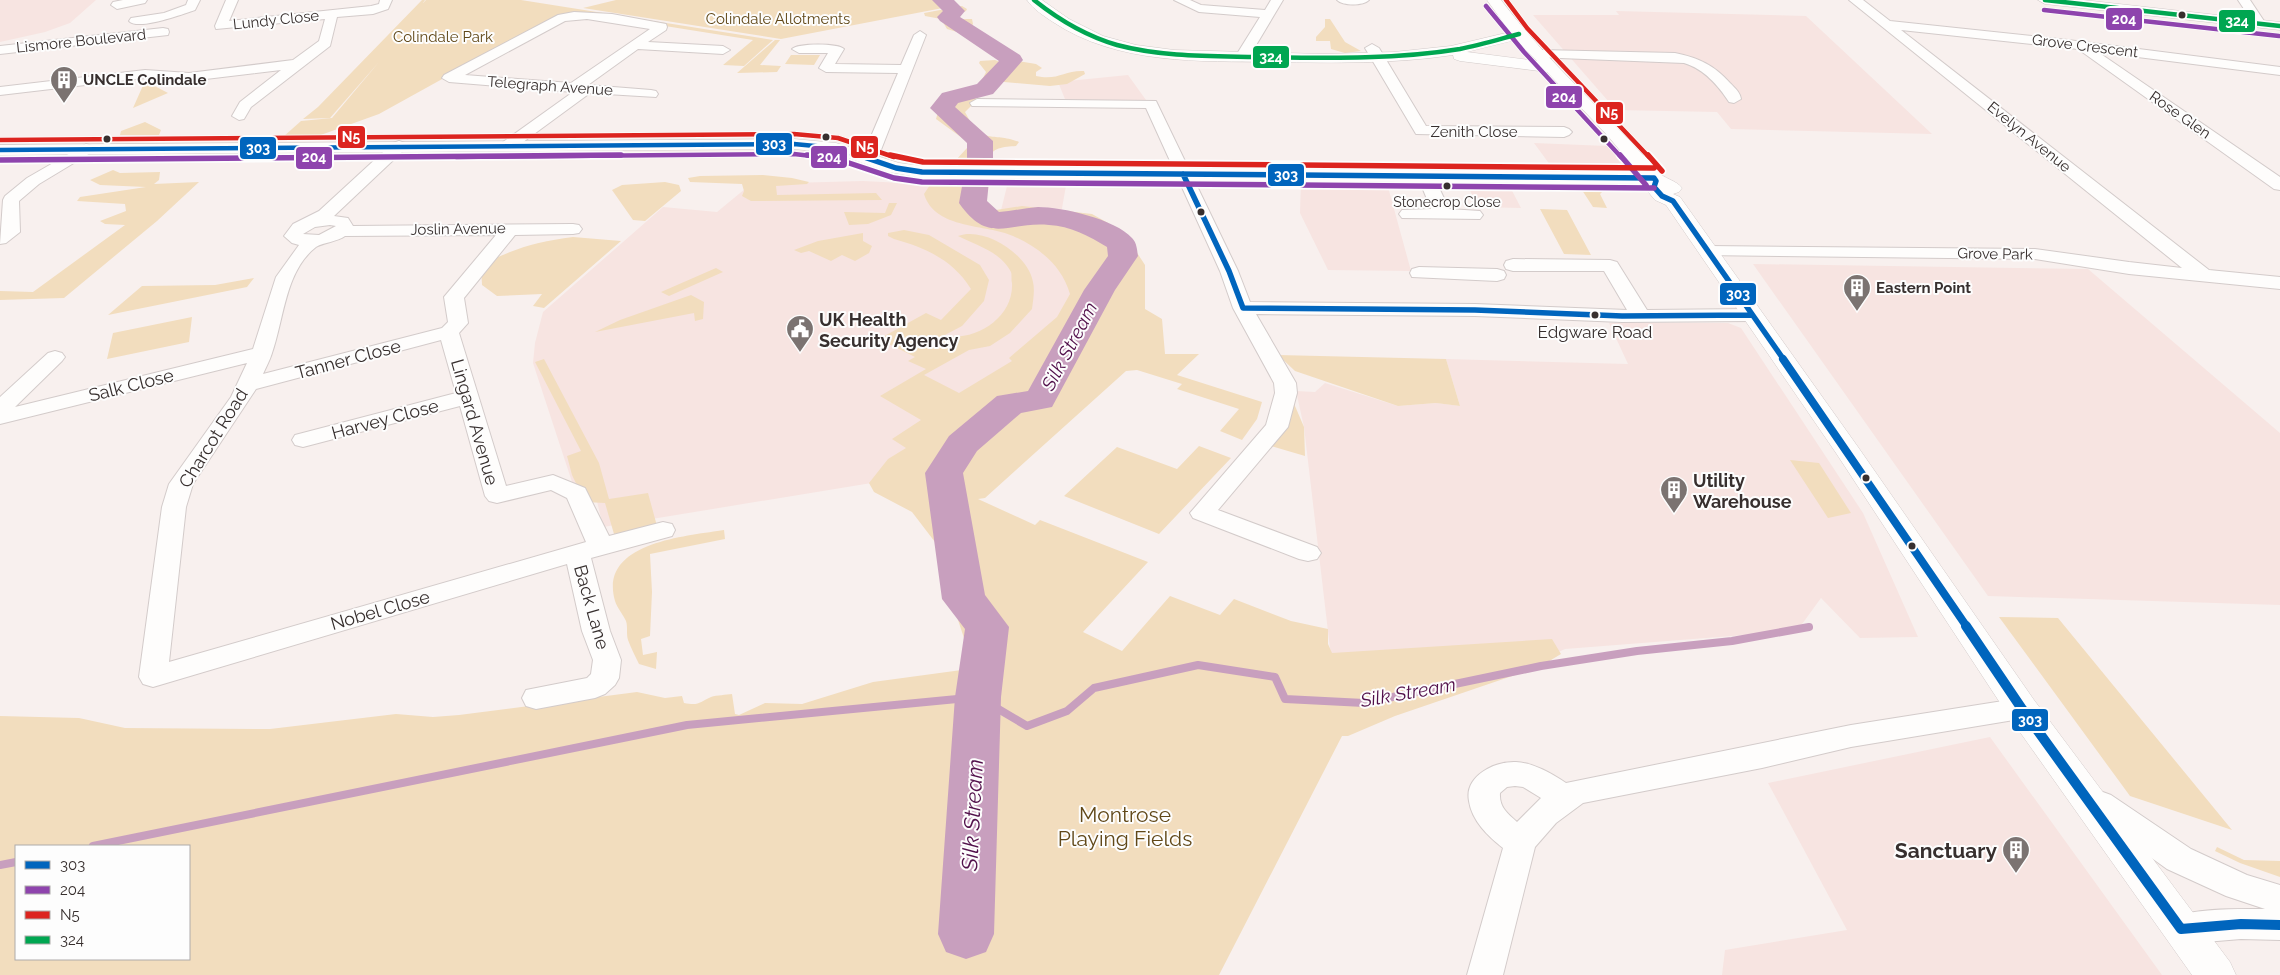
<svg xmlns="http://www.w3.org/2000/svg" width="2280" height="975" font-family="Raleway,sans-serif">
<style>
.built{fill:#f7e4e1}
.green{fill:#f2ddbe;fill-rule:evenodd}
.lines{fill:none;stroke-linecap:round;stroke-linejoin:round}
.stream{stroke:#c89fbe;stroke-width:8}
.river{fill:#c89fbe;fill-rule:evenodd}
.minor-casing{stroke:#d3cbca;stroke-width:2}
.tertiary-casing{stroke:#d3cbca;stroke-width:1}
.primary-casing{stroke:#d3cbca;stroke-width:1}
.minor{fill:#fefdfc;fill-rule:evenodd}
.tertiary{fill:#fefdfc;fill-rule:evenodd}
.primary{fill:#fefdfc;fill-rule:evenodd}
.bus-1-far3-casing{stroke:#fdfdfd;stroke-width:6}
.bus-1-far2-casing{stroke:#fdfdfd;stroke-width:9}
.bus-1-far1-casing{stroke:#fdfdfd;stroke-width:11}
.bus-1-casing{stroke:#fdfdfd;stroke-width:14}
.bus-2-far1-casing{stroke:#fdfdfd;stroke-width:6}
.bus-2-casing{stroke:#fdfdfd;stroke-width:9}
.bus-3-far1-casing{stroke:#fdfdfd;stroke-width:6}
.bus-3-casing{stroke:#fdfdfd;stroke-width:9}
.bus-4-casing{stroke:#fdfdfd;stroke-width:6}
.bus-1-far3{stroke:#0065bd;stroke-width:4.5}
.bus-1-far2{stroke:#0065bd;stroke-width:5.5}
.bus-1-far1{stroke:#0065bd;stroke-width:8}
.bus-1{stroke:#0065bd;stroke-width:10}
.bus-2-far1{stroke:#8e44ad;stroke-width:4.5}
.bus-2{stroke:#8e44ad;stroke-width:5.5}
.bus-3-far1{stroke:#dc241f;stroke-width:4.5}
.bus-3{stroke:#dc241f;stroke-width:5.5}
.bus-4{stroke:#00a651;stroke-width:4.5}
.bus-dot{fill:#372f2e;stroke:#fdfdfd;stroke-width:2}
.labels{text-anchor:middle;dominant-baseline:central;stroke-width:4;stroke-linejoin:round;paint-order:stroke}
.far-bus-label{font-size:14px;fill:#372f2e;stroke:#fdfdfd}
.far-park-label{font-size:15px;fill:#614818;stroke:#fdfdfd}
.far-street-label{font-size:15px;fill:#372f2e;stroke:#fdfdfd}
.far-poi-label{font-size:15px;font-weight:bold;fill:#372f2e;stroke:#fdfdfd;text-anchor:start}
.bus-label{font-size:17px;fill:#372f2e;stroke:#fdfdfd}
.poi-label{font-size:18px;font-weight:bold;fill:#372f2e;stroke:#fdfdfd;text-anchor:start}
.street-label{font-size:18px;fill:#372f2e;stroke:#fdfdfd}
.water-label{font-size:19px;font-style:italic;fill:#510f4a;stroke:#fdfdfd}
.near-park-label{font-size:21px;fill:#614818;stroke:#fdfdfd}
.near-poi-label{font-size:21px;font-weight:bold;fill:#372f2e;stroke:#fdfdfd;text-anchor:end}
.near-water-label{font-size:22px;font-style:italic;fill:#510f4a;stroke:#fdfdfd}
.line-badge{stroke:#fdfdfd;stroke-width:2}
.badge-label{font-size:14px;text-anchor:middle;font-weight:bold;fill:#fff}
</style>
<rect width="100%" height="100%" fill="#f8f0ee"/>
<path class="built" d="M0,0H96L70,23L45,32L0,42Z
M1616,11L1806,16L1932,134L1731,129L1717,112L1616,110L1533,15H1619Z
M1128,75L1146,100L1087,101L1067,104L1058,82Z
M1534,143L1607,146L1631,171L1627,173H1556Z
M1385,176L1411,271L1328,270L1300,213L1301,180Z
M905,178L972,180L966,203L976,215L1062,245L1102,310L908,477L603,527L592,480L573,485L533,363L535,343L543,312L663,207L717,212L751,184L863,181L903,183Z
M1007,180H1067L1059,225L1000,214L1008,182Z
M1467,183H1508L1521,208L1477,207Z
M1753,264L2088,269L2280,433V605L1988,596Z
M1609,323H1728L1741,328L1863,513L1918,637L1860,638L1821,598L1797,631L1565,649L1539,661L1333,674L1304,427L1296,391L1315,392L1325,383L1398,406L1436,403L1460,406L1446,359L1628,364Z
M1990,737L2162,975H1722L1725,950L1847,930L1768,783Z"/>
<path class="green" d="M422,0H425L423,3L426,0H521L773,40L744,66L723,65L753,40L577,12L555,20L482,57L379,114L318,136L283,137L301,121L332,118L379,62L330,118L303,119L318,107Z
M616,0H939L948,7L781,39L583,8Z
M962,6L967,9L966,11L954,16L960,19H972L973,24L971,27L992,38L989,44L1018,61L1036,64L1042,68L1036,72V76C1058,81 1064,70 1084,71L1085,74L1067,84L1050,86L982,80L986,72L979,63L980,61L995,60L1000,62V56L957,32L947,29L941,19L925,16L924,13Z
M1325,19H1330L1345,42L1361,51L1345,53L1331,49L1330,41H1316V37L1325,27Z
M775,40H780L760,65L781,66L777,72L737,73Z
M791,55H820L814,65L785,64Z
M145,81L168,93L133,108Z
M972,97L978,99L965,112C983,147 992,131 1019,142L1016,146C1001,147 984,148 993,168L957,167L955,161L967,148L969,143L936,119L940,105L960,98Z
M145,122L161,130L159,135H120L121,131Z
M113,170L120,173L160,172L159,180L154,184L199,182L157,221L64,298L0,300V291L33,292L125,225L105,224L100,221L126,211L125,204L77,201L80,197L146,187L100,185L90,180Z
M763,175L792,178L809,182L807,184L776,186L777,195L876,193L882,200L751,201L742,196L744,191L742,184L690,182L688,178L700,176Z
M941,181H970L968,206L977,213L1022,206L1092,214L1108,223L1116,240L1130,242L1145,265V309L1162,319L1165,354H1199L1177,375L1262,402L1257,419L1242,440L1220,431L1239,409L1177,389L1182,384L1137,370L1126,371L985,498L978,499L1035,525L1040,520L1148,562L1083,632L1122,651L1170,596L1220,615L1234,599L1291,621L1328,629V644L1332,653L1552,639L1561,654L1541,666L1395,716L1348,736H1342L1219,975H0V716L79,718L125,728L270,729L396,714L433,717L459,715L637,692L665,698L682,696L684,703C700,706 699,702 711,697C717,695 726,695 732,694L735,714L739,715L765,703L802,704L873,682L969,669L965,641L956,614L954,592L938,546L912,512L874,492L869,483L888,459L906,448L892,439L921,420L880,396L926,369L908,361L915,357L879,339L926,313L941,320L971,289C953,260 926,248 894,239L888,236V233L904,230L929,235L980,265L989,280L984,301L962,326L943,336C975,342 1014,318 1012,283C1011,280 1012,275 1011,272C1001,252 976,245 958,236C984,226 1028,254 1033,282C1035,290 1033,301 1032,309L1010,333L990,346L969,350L924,375L959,393L1012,361L1009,358L1057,317L1070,294C1062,266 1040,248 1013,236C987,224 935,230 924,194L930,185ZM16,846H189V959H16Z
M665,182L679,185L681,191L645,221L633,220L612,190L622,185Z
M1580,187L1606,188L1600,194L1607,208L1593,207Z
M889,203H897L891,215L868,224L849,225L844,212L885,213Z
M1540,209L1567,210L1591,255L1564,254Z
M863,233V241L872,246L869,253L855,261L842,255L831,261L809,251L801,253L794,250L818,241Z
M573,237L621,241L544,308L533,306L542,294L497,296L482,285L481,266C513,248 537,242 573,237Z
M716,268L723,272L669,296L661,292Z
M254,278L247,287L108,315L142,286L215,285Z
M691,295L704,302L703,319L695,321L694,313L595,332L620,320Z
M192,317L189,342L107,359L113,333Z
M1278,355L1446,359L1460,406L1436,403L1398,406L1295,371Z
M544,359L599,463L609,499L648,493L657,526L614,534L605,503L585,502L572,475L567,456L581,451L535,362Z
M1292,399L1304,427L1305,456L1271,446Z
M1199,446L1231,458L1159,534L1064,496L1117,447L1177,469Z
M1790,460L1819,463L1851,513L1828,518Z
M724,530L725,539L650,554L652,592L650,636L641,639L643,655L657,652L656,669L639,664C635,656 631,648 628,640C626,634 628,627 626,621C623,614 617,608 615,601C598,542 687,536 724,530Z
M1999,617L2058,618L2232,830L2130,796Z
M2217,847L2244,860L2280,861V877L2240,863L2215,851Z"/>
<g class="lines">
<path class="stream" d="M93,846L687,725L978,697L1027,726L1067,711L1094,688L1198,665L1275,677L1285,699L1364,703L1541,666L1637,651L1732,641L1809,627
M0,865L16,862"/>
<path class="river" d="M932,0H954L965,11L960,17L1020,55L1023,60L993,94L958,103L955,107L993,141V162L989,168L980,170L971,168L967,162V143L930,108L942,93L977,84L999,61L940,21L937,17L943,11Z
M976,173L985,175L989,181L987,201L999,212C1012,211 1025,208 1038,207C1062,207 1115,219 1132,238C1137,243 1137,250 1138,256L1115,290L1052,407L1021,413L977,451L963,473L985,595L1009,627L1001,697L994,934L986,952L966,959L946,952L938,934L955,697L965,629L942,599L925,473L949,436L997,396L1028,391L1084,290L1108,256L1107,247C1089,236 1070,226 1049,225C1008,221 989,246 959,203L963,181L967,175Z"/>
<defs>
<path id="minor" d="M123,0H147L145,3L117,9L111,5L113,2Z
M188,0H200L195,10C183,14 138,31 129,21L131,18L164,13L186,5Z
M226,0H238L229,21L371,6L379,4L380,0H392L388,9L373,14L337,17L330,46L251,107L244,119L239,120L232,116L240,102L281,70L189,81L145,78L0,95V87L145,70L189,73L293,60L319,41L325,19L216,29L215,26Z
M1174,0H1190L1201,5L1265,10L1271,0H1283L1249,57L1242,61L1235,57L1260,17L1199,12Z
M1337,0H1369C1363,6 1343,6 1337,0Z
M1849,0H1863L1890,21L2068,40L2280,67V75L2098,52L2280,177V190L2274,189L2078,49L1901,30L2209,270L2280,277V289L2129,274L2035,259L1702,255L1699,251L1702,247L1708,246L2035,249L2129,262L2182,268Z
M2238,0H2250L2266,24L2264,27H2256Z
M574,12L612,14L666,24L667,27L666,30L648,42L723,46L730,50L723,54L638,49L588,85L651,90L656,91L658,94L656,97L590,93L515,148H503L501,145L503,142L573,92L449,82L442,78L444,75L558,15ZM587,19L650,29L571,83L465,75L565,21Z
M163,28L168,29L169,32L168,35L0,54V46Z
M920,31L926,35L877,160L875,163H863L861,160L898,73L826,72L819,68L828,53H799L792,49C798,43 838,43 844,49L835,64L901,65L914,35Z
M1372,44L1379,48L1426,126L1564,127L1569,129L1572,132L1569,135L1564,137L1416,134L1365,48Z
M1540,50L1675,53C1699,58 1714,65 1730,83C1735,88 1740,92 1741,99L1734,103L1729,102C1718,85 1704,69 1684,63L1535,57L1533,54Z
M977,99L1156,101L1238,271L1250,302L1475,304L1627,310L1604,271H1513L1506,269L1504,265L1506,261L1513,259L1610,260L1617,262L1647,310L1752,309L1759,311L1762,315L1759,319L1752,321L1622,322L1475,316L1256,314L1296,383L1297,393L1288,427L1218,510L1317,547L1321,553L1317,559L1308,561L1299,559L1193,518L1190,513L1266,425L1275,393L1274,383L1233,308L1220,271L1146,108L972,106L970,103Z
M399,141L405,143L407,146L405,149L334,216L348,218L353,226L573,224L579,225L582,229L579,233L573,234L515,235L464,298L468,323L459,333L506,486L553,475L585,488L609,536L663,522L672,524L675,530L672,536L591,558L610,631L621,660L619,678L615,685L605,694L595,698L536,709L526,706L522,698L526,690L587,678L591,674L593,660L582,631L567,564L153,687L143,684L139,677L162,507L169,484L231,397L247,363L0,424V397L48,353L55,351L62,353L65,357L62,361L15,407L253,349L276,277L299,245L292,243L284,236L293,224L319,211L393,143ZM330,225L336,226L319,235L303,234L315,227ZM496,235L444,297L448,322L442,328L263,374C266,367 270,360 272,353C284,319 285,271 316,247C324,242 337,242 345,236ZM441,340L456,393L295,435L292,440L295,445L303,447L460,406L485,496L489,501L497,503L551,490L567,498L586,542L169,662L186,507L193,484L256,389Z
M86,144L92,146L94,149L92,152L39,184L19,201L20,232L6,243L0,244L3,200L5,196L27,178Z
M1426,172L1432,174L1434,177L1449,209L1480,211L1483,215L1480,219L1402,218L1399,214L1402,210L1431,209L1418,177L1420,174Z
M1419,267L1497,269L1504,271L1506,275L1504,279L1497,281L1412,277L1410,273L1412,269Z
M2022,698L2032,701L2037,709L2032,717L1851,747L1762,768L1583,803L1556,823L1535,847L1503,975H1467L1503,848C1488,836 1472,821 1469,801C1464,776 1495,761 1516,762C1534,763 1551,773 1566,783L1851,725ZM1515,786L1523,787L1541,798L1517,822C1507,813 1499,807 1500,793L1507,787Z
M2100,791L2111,795L2191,849L2247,875L2280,885V940L2241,939L2181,944L2169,940L2164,929L2169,918C2198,908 2234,909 2265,909L2226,896L2167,869L2089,813L2084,804L2089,795Z"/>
<path id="tertiary" d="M2038,0H2083L2280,22V30L2045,4Z
M794,139L836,143L899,163L922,166L1654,172L1661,174L1663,178L1661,182L1654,184L922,178L889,172L834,153L794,149L0,155V145Z"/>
<path id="primary" d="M1027,0H1042L1069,19L1103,36L1136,45L1174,50L1323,54L1394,52L1451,46L1510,32L1487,0H1501C1547,62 1607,113 1657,171C1664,179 1676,180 1682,188L1679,192L1673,194L1680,197L1858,447L2034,700L2230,962L2236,975H2192L2010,718L1836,453L1666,205L1655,200L1644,187L1646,182L1608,136L1547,72L1460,61L1454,59L1453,55C1394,64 1334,63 1274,62C1200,61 1118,65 1053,22C1044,16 1033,9 1027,0ZM1516,40L1537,61L1467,52Z"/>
</defs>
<use href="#minor" class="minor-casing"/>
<use href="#tertiary" class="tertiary-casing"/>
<use href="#primary" class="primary-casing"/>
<use href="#minor" class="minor"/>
<use href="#tertiary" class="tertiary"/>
<use href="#primary" class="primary"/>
<defs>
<path id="bus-1-far3" d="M0,150L794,144L836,148L862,157"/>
<path id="bus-1-far2" d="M858,155L896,168L922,172L1654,178L1656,181L1654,187L1662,196L1673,201L1784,360
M1183,174L1229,271L1243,308L1475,310L1622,316L1752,315"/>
<path id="bus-1-far1" d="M1783,359L1967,627"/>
<path id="bus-1" d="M1966,626L2022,709L2181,929
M2181,929L2241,924L2280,925"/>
<path id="bus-2-far1" d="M1486,6L1524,52L1621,157
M2044,10L2279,36
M456,157L794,154L820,157"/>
<path id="bus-2" d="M807,155L834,158L894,178L922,182L1654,188
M1620,155L1646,185
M0,160L621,155"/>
<path id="bus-3-far1" d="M1506,0L1527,28L1649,157
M0,140L794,134L838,138L894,157"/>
<path id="bus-3" d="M890,155L923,162L1654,168
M1648,155L1662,171"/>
<path id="bus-4" d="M1034,0C1059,20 1086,36 1117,45C1162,57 1210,56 1256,57C1324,58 1393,60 1460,49C1480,45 1500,39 1519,34
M2045,0L2280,26"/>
</defs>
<use href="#bus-1-far3" class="bus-1-far3-casing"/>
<use href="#bus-1-far2" class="bus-1-far2-casing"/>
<use href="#bus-1-far1" class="bus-1-far1-casing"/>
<use href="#bus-1" class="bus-1-casing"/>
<use href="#bus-2-far1" class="bus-2-far1-casing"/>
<use href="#bus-2" class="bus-2-casing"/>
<use href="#bus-3-far1" class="bus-3-far1-casing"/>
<use href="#bus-3" class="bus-3-casing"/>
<use href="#bus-4" class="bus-4-casing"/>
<use href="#bus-1-far3" class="bus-1-far3"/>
<use href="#bus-1-far2" class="bus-1-far2"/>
<use href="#bus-1-far1" class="bus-1-far1"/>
<use href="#bus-1" class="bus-1"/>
<use href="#bus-2-far1" class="bus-2-far1"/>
<use href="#bus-2" class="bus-2"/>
<use href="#bus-3-far1" class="bus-3-far1"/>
<use href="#bus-3" class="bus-3"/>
<use href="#bus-4" class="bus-4"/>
</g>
<defs>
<symbol id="building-pin" viewBox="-11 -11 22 30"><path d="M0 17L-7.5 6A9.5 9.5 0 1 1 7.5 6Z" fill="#7b7371" stroke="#fdfdfd"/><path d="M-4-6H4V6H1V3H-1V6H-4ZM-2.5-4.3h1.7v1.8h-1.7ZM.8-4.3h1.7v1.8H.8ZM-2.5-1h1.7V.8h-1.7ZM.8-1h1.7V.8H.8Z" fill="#fff"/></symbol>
<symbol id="civic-pin" viewBox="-11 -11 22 30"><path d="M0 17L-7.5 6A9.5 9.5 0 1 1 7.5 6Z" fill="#7b7371" stroke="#fdfdfd"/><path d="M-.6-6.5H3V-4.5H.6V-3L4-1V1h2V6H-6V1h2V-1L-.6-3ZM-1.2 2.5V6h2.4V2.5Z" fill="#fff"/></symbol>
</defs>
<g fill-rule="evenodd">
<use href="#building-pin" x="48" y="64" width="32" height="43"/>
<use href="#building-pin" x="1841" y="272" width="32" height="43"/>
<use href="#civic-pin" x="784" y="313" width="32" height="43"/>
<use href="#building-pin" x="1658" y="474" width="32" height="43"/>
<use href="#building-pin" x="2000" y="834" width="32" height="43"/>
</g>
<g class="bus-dot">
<circle cx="2182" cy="15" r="4.5"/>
<circle cx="826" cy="137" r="4.5"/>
<circle cx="107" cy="139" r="4.5"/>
<circle cx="1604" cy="139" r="4.5"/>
<circle cx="1447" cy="186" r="4.5"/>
<circle cx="1201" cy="212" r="4.5"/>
<circle cx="1595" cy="315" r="4.5"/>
<circle cx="1866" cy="478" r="4.5"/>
<circle cx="1912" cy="546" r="4.5"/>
</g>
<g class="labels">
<g class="far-bus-label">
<text x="1447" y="202">Stonecrop Close</text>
</g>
<g class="far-park-label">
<text x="778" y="19">Colindale Allotments</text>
<text x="443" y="37">Colindale Park</text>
</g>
<g class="far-street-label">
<text transform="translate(276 20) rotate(-6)">Lundy Close</text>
<text transform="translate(81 41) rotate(-6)">Lismore Boulevard</text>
<text transform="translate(2085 46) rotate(7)">Grove Crescent</text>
<text transform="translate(550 86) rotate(4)">Telegraph Avenue</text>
<text transform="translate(2180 115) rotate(35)">Rose Glen</text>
<text x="1474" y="132">Zenith Close</text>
<text transform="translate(2029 137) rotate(39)">Evelyn Avenue</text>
<text transform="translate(458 229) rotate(-1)">Joslin Avenue</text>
<text transform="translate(1995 254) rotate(1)">Grove Park</text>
</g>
<g class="far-poi-label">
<text x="83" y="80">UNCLE Colindale</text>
<text x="1876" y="288">Eastern Point</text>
</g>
<g class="bus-label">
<text x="1595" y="332">Edgware Road</text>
</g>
<g class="poi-label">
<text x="819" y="319">UK Health<tspan x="819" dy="21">Security Agency</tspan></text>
<text x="1693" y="480">Utility<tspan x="1693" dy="21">Warehouse</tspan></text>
</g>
<g class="street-label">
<text transform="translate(348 359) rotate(-15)">Tanner Close</text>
<text transform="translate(131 385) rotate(-14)">Salk Close</text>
<text transform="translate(385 419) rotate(-15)">Harvey Close</text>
<text transform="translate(475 422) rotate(74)">Lingard Avenue</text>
<text transform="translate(213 438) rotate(-58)">Charcot Road</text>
<text transform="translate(592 607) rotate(74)">Back Lane</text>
<text transform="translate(380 610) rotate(-16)">Nobel Close</text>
</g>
<g class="water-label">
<text transform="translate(1069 346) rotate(-62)">Silk Stream</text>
<text transform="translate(1408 692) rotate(-10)">Silk Stream</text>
</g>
<g class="near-park-label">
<text x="1125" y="814">Montrose<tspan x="1125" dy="24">Playing Fields</tspan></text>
</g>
<g class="near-poi-label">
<text x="1997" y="850">Sanctuary</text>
</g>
<g class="near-water-label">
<text transform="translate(972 815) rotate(-87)">Silk Stream</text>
</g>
</g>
<g class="line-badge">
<rect x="2105" y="7" width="38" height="24" rx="5" fill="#8e44ad"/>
<rect x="2218" y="9" width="38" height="24" rx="5" fill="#00a651"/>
<rect x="1252" y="45" width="38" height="24" rx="5" fill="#00a651"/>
<rect x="1545" y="85" width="38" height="24" rx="5" fill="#8e44ad"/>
<rect x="1595" y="101" width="29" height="24" rx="5" fill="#dc241f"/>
<rect x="337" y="125" width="29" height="24" rx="5" fill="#dc241f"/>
<rect x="755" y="132" width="38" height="24" rx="5" fill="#0065bd"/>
<rect x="850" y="135" width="29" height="24" rx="5" fill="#dc241f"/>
<rect x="239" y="136" width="38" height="24" rx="5" fill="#0065bd"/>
<rect x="810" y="145" width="38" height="24" rx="5" fill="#8e44ad"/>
<rect x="295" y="146" width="38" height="24" rx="5" fill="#8e44ad"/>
<rect x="1267" y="163" width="38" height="24" rx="5" fill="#0065bd"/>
<rect x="1719" y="282" width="38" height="24" rx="5" fill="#0065bd"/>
<rect x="2011" y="708" width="38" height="24" rx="5" fill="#0065bd"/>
</g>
<g class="badge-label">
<text x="2124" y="24">204</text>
<text x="2237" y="26">324</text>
<text x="1271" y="62">324</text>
<text x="1564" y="102">204</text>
<text x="1609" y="118">N5</text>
<text x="351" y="142">N5</text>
<text x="774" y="149">303</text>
<text x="865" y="152">N5</text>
<text x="258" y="153">303</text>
<text x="829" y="162">204</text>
<text x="314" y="162">204</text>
<text x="1286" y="180">303</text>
<text x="1738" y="299">303</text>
<text x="2030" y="725">303</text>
</g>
<rect x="15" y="845" width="175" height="115" fill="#fdfdfd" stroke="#aeabaa"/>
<rect x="25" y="861" width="25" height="8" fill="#0065bd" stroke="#aeabaa"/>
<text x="60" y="870" font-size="15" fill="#372f2e">303</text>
<rect x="25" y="886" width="25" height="8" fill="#8e44ad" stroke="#aeabaa"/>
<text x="60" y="895" font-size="15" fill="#372f2e">204</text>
<rect x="25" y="911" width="25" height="8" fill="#dc241f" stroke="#aeabaa"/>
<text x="60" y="920" font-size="15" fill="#372f2e">N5</text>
<rect x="25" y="936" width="25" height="8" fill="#00a651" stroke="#aeabaa"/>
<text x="60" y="945" font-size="15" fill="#372f2e">324</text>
</svg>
